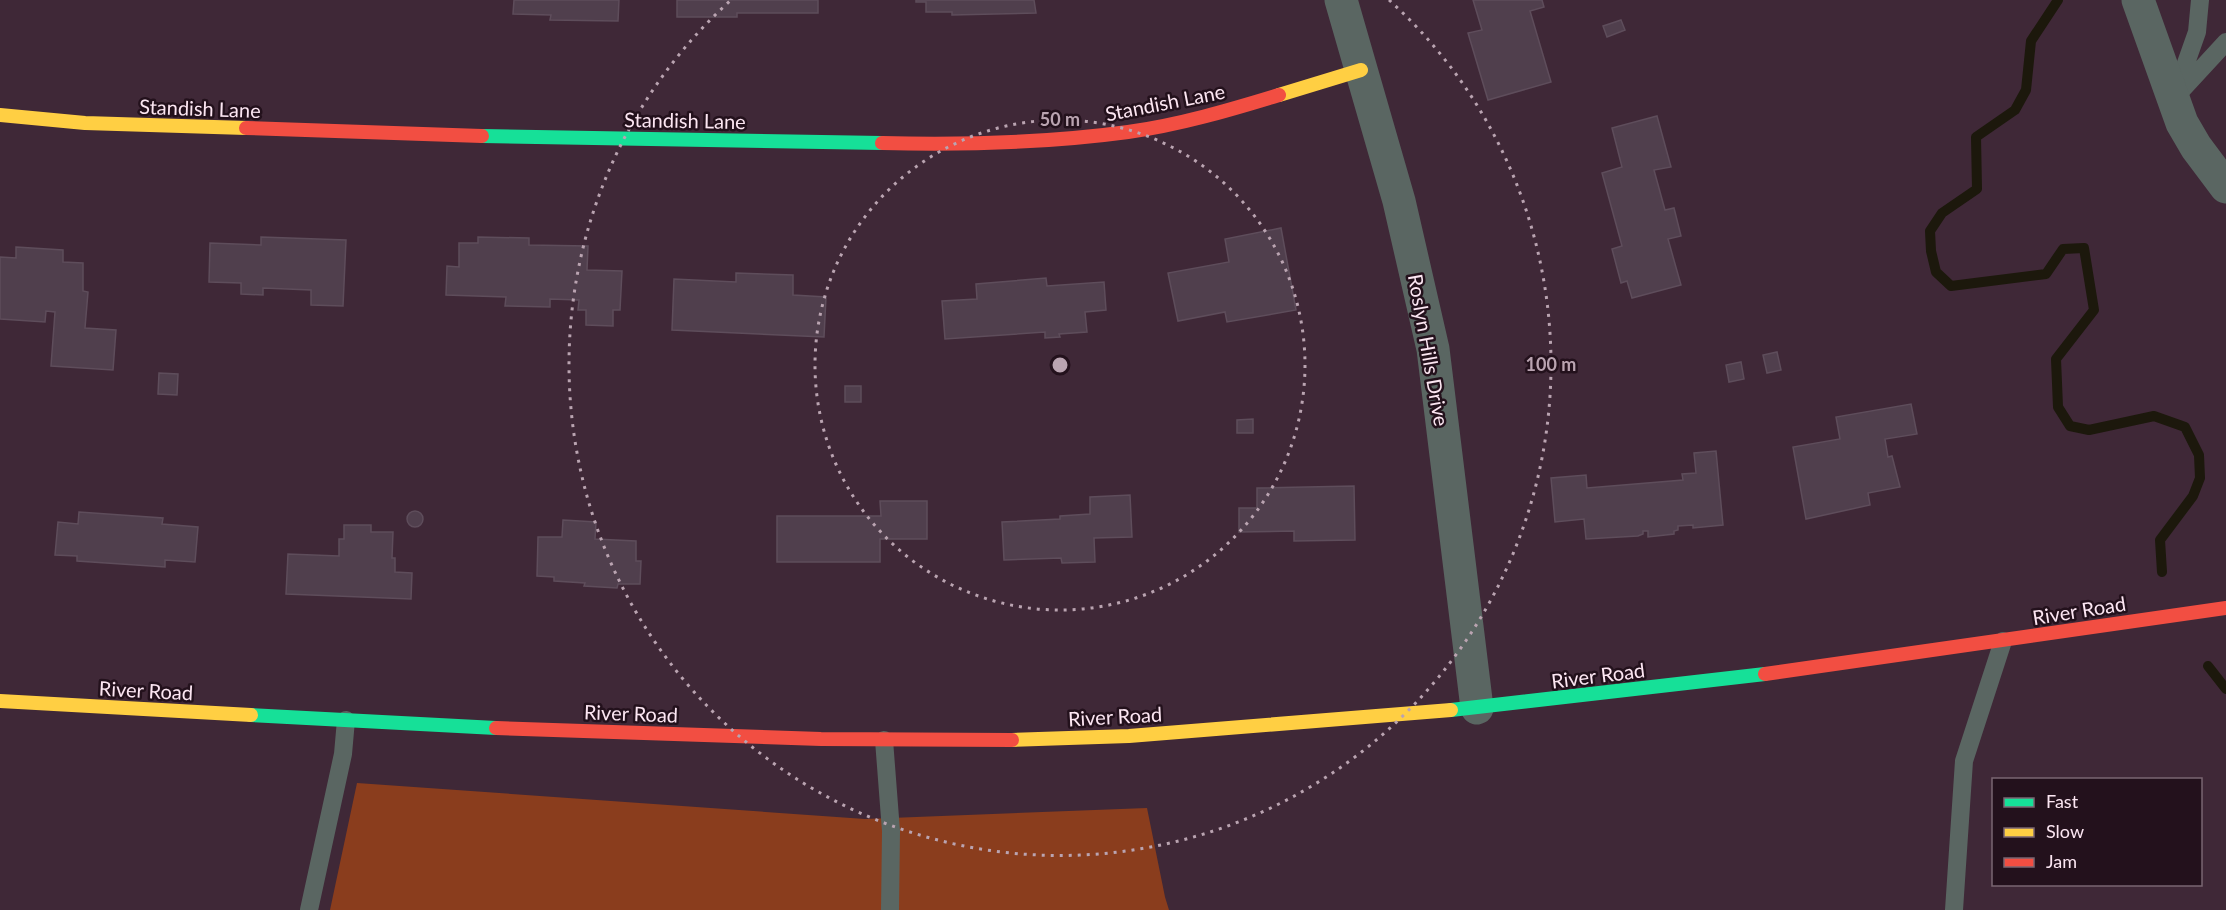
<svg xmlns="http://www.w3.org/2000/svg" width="2226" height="910" font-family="Lato,sans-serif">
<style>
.forest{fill:#8a3d1d}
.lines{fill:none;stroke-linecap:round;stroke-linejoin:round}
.stream{stroke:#1c180c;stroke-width:10}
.building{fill:#503f4d;stroke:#5e4d5b;stroke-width:1.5}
.lane{stroke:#5a6662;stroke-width:18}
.street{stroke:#5a6662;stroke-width:33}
.fast{stroke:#16e098;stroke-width:14}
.slow{stroke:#ffcf43;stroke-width:14}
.jam{stroke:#f24e42;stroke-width:14}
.ring{fill:none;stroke:#baa4b1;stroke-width:3;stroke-dasharray:3 6}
.labels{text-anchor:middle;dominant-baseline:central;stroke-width:5;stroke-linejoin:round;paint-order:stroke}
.street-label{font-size:20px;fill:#fce6f2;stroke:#23111c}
.centre{fill:#baa4b1;stroke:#23111c;stroke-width:3}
.ring-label{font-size:18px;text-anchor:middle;font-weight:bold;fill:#baa4b1;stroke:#23111c;stroke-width:5;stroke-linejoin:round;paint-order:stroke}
</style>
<rect width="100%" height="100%" fill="#3f2837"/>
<path class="forest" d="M357,783L865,819L1147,808L1165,897L1169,910H330Z"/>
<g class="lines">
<path class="stream" d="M2058,0L2031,41L2026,90L2015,110L1976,137L1977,189L1942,213L1930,231L1931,251L1936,272L1951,286L2046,274L2063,249L2084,248L2094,310L2056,359L2058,407L2070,426L2089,430L2154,416L2185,427L2199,455L2200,478L2193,496L2160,540L2162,572
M2208,666L2226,689"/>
</g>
<path class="building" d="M514,0H619L618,21L550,20L551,15L513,14Z
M677,0H818V13H737V17H677Z
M916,0H1034L1036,13L952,15V12H926V2H916Z
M1473,0H1542L1544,7L1530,11L1551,82L1488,100L1468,33L1482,30Z
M1621,20L1625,30L1607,37L1603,26Z
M1657,116L1671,167L1654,170L1665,210L1674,208L1681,236L1668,239L1681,285L1632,298L1627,281L1621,283L1612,249L1622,246L1602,173L1622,167L1612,128Z
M1281,228L1296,310L1227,322L1225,312L1178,321L1168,273L1229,262L1225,239Z
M261,237L346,240L343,306L311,305V290L263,288V295L241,294V283L209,282L210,243L261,245Z
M478,237L529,238V245L588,246L587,270L622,271L620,310H613V326L586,325V310H578L579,300L550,299V307L505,306L506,297L446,295L447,266L459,267V243H478Z
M16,247L63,250V262L83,263V291L88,292L85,328L116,330L113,370L51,366L55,312L46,311L45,322L0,319V257L16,258Z
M736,273L793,275V295L826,297L824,337L672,330L674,279L736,282Z
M1046,278L1047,286L1104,282L1106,310L1085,312L1087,332L1059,334L1060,337L1045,338V332L945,339L942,301L977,299L976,284Z
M1777,352L1781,370L1767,373L1763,355Z
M1741,362L1744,379L1729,382L1726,365Z
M159,373L178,374L177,395L158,394Z
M845,386H861V402H845Z
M1911,404L1917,434L1885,439L1888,457L1892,456L1900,487L1868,493L1870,505L1806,519L1793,447L1840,439L1836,417Z
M1253,419V433H1237V420Z
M1716,451L1723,525L1693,528V525L1678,526V530L1674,531V534L1648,537V531H1643V534L1638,536L1586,539L1584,519L1555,522L1551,478L1586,475L1587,488L1683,480L1682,474L1696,473L1694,453Z
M1354,486L1355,540L1294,541V531L1239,532V508H1257V488Z
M1130,495L1132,537L1094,538L1095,562L1062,563L1061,558L1004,560L1002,522L1060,519V516L1090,514V497Z
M880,501H927V539H880V562H777V516H881Z
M407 519a8 8 0 1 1 16 0a8 8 0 1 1-16 0Z
M79,512L163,518L162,524L198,527L195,562L165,560V567L77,561V556L55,555L58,522L78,524Z
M563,520L596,522L595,539L636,541V561H641L640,584H618L617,588L584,586L585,583L554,581V577L537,576L538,537H562Z
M344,525H371V532H393L392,558H395V572L412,573L411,599L286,594L288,554L339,556V539H344Z"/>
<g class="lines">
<path class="lane" d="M2179,93L2226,42
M2174,97L2197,32L2200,0
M884,740L891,831L890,910
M309,910L343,754L346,720
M1954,910L1964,761L2003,641"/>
<path class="street" d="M1341,0L1399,201L1433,349L1477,708
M2138,0L2182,123L2196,147L2226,187"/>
<path class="fast" d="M482,136L882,143
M1451,710L1765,674
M251,715L496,728"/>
<path class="slow" d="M1279,95L1361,70
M0,115L85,123L246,128
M0,701L251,715
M1012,740L1129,736L1451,710"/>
<path class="jam" d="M246,128L482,136
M882,143C963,145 1047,143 1128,132C1179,125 1230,110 1279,95
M1765,674L2226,608
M496,728L821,739L1012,740"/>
</g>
<g class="ring">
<circle cx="1060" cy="365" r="245"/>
<path d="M1389 0A491 491 0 1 1 731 0"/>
</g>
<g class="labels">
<g class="street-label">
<text transform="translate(1165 102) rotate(-11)">Standish Lane</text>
<text transform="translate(200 108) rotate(2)">Standish Lane</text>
<text transform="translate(685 120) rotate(1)">Standish Lane</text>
<text transform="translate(1429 350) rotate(80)">Roslyn Hills Drive</text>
<text transform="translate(2079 610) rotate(-9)">River Road</text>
<text transform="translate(1598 675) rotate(-7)">River Road</text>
<text transform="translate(146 690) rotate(3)">River Road</text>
<text transform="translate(631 713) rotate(2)">River Road</text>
<text transform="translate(1115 716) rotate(-3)">River Road</text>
</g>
</g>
<circle cx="1060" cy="365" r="9" class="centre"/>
<g class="ring-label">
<text x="1060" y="126">50 m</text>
<text x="1551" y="371">100 m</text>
</g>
<rect x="1992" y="778" width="210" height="108" fill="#23111c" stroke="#7a6672" stroke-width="1.5"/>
<rect x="2004" y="798" width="30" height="9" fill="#16e098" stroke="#7a6672" stroke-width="1.5"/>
<text x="2046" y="808" font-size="18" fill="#fce6f2">Fast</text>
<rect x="2004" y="828" width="30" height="9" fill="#ffcf43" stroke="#7a6672" stroke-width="1.5"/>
<text x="2046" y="838" font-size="18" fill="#fce6f2">Slow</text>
<rect x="2004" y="858" width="30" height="9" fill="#f24e42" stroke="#7a6672" stroke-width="1.5"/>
<text x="2046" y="868" font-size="18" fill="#fce6f2">Jam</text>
</svg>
